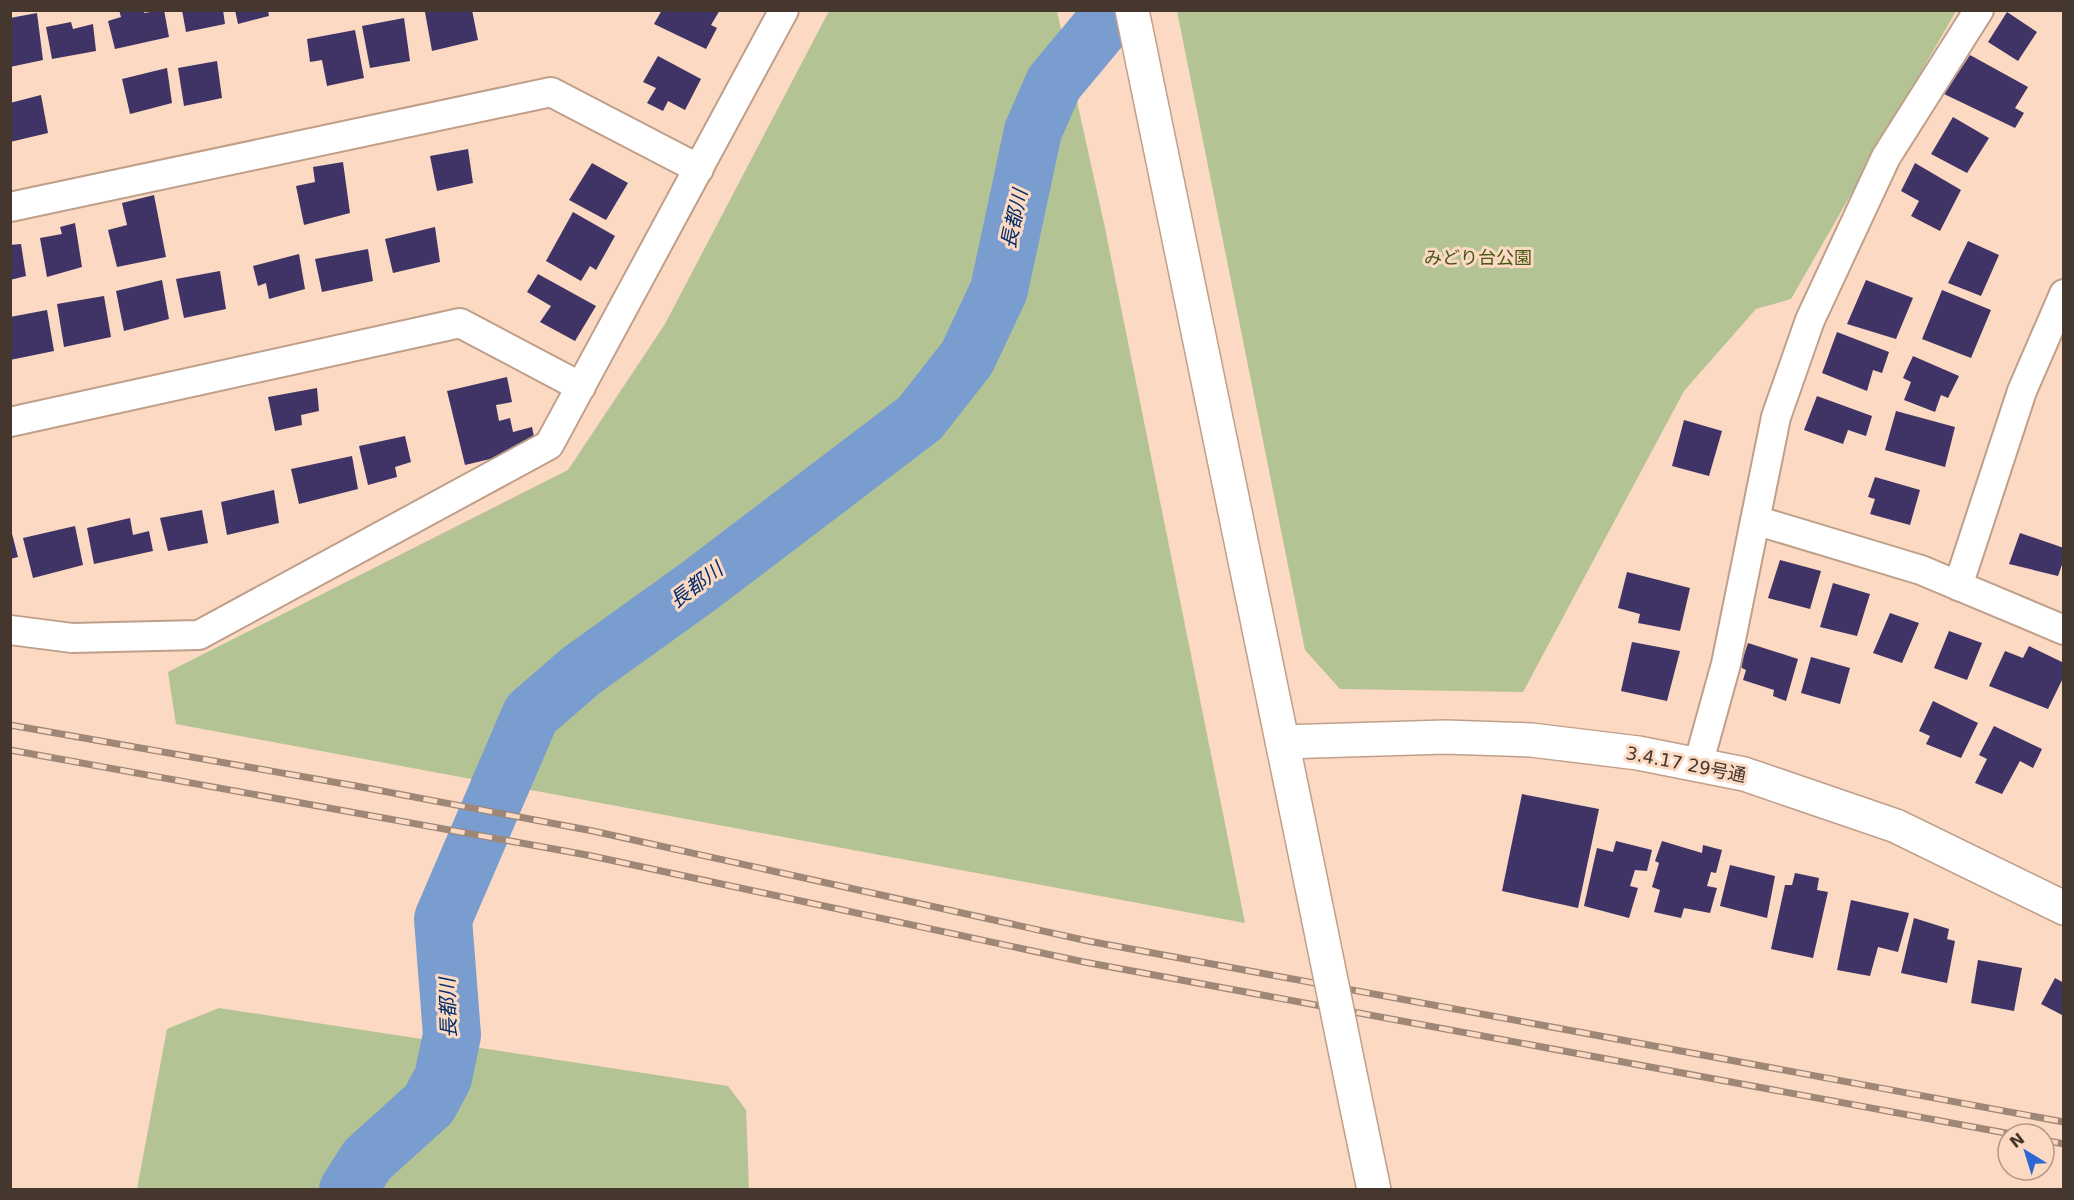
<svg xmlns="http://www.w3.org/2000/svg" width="2074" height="1200" viewBox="0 0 2074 1200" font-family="'DejaVu Sans','Noto Sans JP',sans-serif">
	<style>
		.green { fill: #b3c393 }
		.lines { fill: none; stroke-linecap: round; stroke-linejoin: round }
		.river { stroke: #7a9dd0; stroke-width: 58 }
		.building { fill: #403365 }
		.minor-casing { stroke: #c09f8a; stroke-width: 32 }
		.tertiary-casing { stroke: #c09f8a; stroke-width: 36 }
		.minor { stroke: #fff; stroke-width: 28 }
		.tertiary { stroke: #fff; stroke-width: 33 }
		.rail-casing { stroke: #9f8778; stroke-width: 7 }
		.rail { stroke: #fcd9c3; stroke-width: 4.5; stroke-dasharray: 14; stroke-linecap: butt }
		.tertiary-bridge-casing { stroke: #c09f8a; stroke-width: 36; stroke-linecap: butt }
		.tertiary-bridge { stroke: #fff; stroke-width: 33 }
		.labels { text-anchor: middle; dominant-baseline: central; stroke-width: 6; stroke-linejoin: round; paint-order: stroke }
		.park-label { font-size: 18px; fill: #465713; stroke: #fcd9c3 }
		.street-label { font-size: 18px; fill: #45372e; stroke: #fcd9c3 }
		.water-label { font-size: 20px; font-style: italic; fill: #002e6b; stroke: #fcd9c3 }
	</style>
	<rect width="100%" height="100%" fill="#fcd9c3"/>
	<path class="green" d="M 829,11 L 1057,11 L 1105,228 L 1245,923 L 176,724 L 168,672 L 568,470 L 665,324 Z
		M 1177,11 L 1956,11 L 1791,299 L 1756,309 L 1684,391 L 1523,692 L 1340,689 L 1305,650 Z
		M 219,1008 L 728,1086 L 746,1110 L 749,1189 L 137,1189 L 167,1029 Z"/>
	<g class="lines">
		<path class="river" d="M 348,1190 L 367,1160 L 429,1104 L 443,1078 L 452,1035 L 443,919 L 531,714 L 582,670 L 699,586 L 920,418 L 967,358 L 999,290 L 1033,131 L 1054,83 L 1115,10"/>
	</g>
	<path class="building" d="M 119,10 L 143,10 L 144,13 L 164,10 L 169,37 L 115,49 L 108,21 L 121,17 Z
		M 182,10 L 223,10 L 225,24 L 186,32 Z
		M 235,10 L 268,10 L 269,16 L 238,24 Z
		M 433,10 L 472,10 L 478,40 L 432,51 L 425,12 Z
		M 662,10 L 720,10 L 711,25 L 717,28 L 706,49 L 654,24 Z
		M 2007,12 L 2037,32 L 2018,61 L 1988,42 Z
		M 37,13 L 43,60 L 10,67 L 10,18 Z
		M 404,18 L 410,61 L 370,68 L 362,26 Z
		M 71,22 L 73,29 L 93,24 L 96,51 L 52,59 L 46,27 Z
		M 355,30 L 364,78 L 327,86 L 322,60 L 310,62 L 307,39 Z
		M 1970,55 L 2028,87 L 2015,108 L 2024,113 L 2015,128 L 1944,94 Z
		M 658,56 L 701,79 L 685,110 L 668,101 L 663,111 L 647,103 L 656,88 L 643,82 Z
		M 217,61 L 222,98 L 184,106 L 178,68 Z
		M 167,68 L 172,103 L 130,114 L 122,79 Z
		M 41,95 L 48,133 L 10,142 L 10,103 Z
		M 1953,117 L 1989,138 L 1967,173 L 1931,154 Z
		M 468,149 L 473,183 L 437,191 L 430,156 Z
		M 343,162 L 350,213 L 304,225 L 296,186 L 315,182 L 313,167 Z
		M 592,163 L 628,183 L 606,220 L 569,200 Z
		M 1915,163 L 1961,190 L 1940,231 L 1911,216 L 1919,201 L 1901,191 Z
		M 154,195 L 166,257 L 117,267 L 108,230 L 127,225 L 122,203 Z
		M 573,212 L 615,236 L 596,270 L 590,266 L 581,281 L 546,261 Z
		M 75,223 L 82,267 L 47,277 L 40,238 L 62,234 L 60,227 Z
		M 435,227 L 440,262 L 393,273 L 385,239 Z
		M 1968,241 L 1999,255 L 1981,296 L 1948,283 Z
		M 21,244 L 26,276 L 10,280 L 10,245 Z
		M 368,249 L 373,281 L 322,292 L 315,259 Z
		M 299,254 L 305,289 L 269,299 L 266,283 L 258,286 L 253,266 Z
		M 220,271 L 226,309 L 184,318 L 176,279 Z
		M 538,274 L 596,306 L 575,341 L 540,322 L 551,306 L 527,292 Z
		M 162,280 L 169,319 L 124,331 L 116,291 Z
		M 1866,280 L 1913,298 L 1896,339 L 1847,324 Z
		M 1942,290 L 1991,310 L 1971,358 L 1922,339 Z
		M 104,296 L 111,337 L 64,347 L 57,304 Z
		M 47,310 L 54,351 L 10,360 L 10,317 Z
		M 1837,332 L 1889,352 L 1882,373 L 1873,370 L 1867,391 L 1822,373 Z
		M 1913,356 L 1959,376 L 1948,398 L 1941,395 L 1935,412 L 1904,400 L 1911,382 L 1903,378 Z
		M 507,377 L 512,402 L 496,405 L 499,421 L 510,418 L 513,432 L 532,427 L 535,442 L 513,448 L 515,453 L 465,465 L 447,391 Z
		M 317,388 L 319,411 L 301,415 L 302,425 L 275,431 L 268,397 Z
		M 1817,396 L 1872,416 L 1866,436 L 1848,430 L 1843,444 L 1804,430 Z
		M 1896,411 L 1955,427 L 1945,467 L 1885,450 Z
		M 1684,420 L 1722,431 L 1709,476 L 1672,466 Z
		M 405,436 L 411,462 L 395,467 L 397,477 L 368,485 L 359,446 Z
		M 352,456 L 358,489 L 299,504 L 291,469 Z
		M 1875,477 L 1920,490 L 1910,525 L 1870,514 L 1875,499 L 1868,497 Z
		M 274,490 L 279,523 L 227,535 L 221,502 Z
		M 202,510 L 208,543 L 168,551 L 160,518 Z
		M 130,518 L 133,535 L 149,531 L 153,551 L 94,564 L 87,528 Z
		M 10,526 L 18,557 L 10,559 Z
		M 75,526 L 83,565 L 33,578 L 23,538 Z
		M 2020,533 L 2064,548 L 2064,559 L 2058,576 L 2009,564 Z
		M 1780,560 L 1821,571 L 1810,609 L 1768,598 Z
		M 1627,572 L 1690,588 L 1680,631 L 1638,623 L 1640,614 L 1618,608 Z
		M 1833,583 L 1870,594 L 1857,636 L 1820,627 Z
		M 1890,613 L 1919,623 L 1902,663 L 1873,653 Z
		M 1949,631 L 1982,643 L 1967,680 L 1934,668 Z
		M 1632,642 L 1680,651 L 1667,701 L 1621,691 Z
		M 1748,643 L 1798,659 L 1786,701 L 1773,696 L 1774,690 L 1743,680 L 1746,670 L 1740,667 Z
		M 2029,646 L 2064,663 L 2064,676 L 2048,709 L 1989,686 L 2005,651 L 2023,658 Z
		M 1811,657 L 1850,668 L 1840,704 L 1801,693 Z
		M 1933,701 L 1978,723 L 1961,758 L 1926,744 L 1930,736 L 1919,731 Z
		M 1994,726 L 2042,749 L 2033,768 L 2020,761 L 2002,794 L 1975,783 L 1987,759 L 1979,755 Z
		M 1522,794 L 1599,809 L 1578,908 L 1502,891 Z
		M 1616,841 L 1652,850 L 1647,871 L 1635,870 L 1630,886 L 1638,888 L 1629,918 L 1584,906 L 1597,848 L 1613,852 Z
		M 1662,841 L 1702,853 L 1703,845 L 1722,850 L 1716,873 L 1711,872 L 1707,886 L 1717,888 L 1710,913 L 1684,908 L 1681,918 L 1654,912 L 1660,890 L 1652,887 L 1659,863 L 1655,861 Z
		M 1730,865 L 1775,876 L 1767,918 L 1720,906 Z
		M 1795,873 L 1819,878 L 1817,890 L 1828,892 L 1813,958 L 1771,949 L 1785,885 L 1792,885 Z
		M 1851,900 L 1909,913 L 1898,952 L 1878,947 L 1870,976 L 1837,970 Z
		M 1914,918 L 1949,929 L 1947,939 L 1955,941 L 1947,983 L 1901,973 Z
		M 1978,960 L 2022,968 L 2014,1011 L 1971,1003 Z
		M 2055,978 L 2064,983 L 2064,1016 L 2041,1004 Z"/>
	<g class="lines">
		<g class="minor-casing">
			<path id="minor" d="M 10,207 L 551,92 L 699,169
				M 10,422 L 460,323 L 581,387
				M 1755,520 L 1921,570 L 2064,630
				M 1958,586 L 2022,391 L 2064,294
				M 10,630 L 72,638 L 199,635 L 549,445 L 784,10
				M 1698,765 L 1726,664 L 1776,417 L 1810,320 L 1886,157 L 1979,10"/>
		</g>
		<g class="tertiary-casing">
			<path id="tertiary" d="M 1132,10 L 1311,882
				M 1282,742 L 1445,737 L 1531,740 L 1638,753 L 1744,774 L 1896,826 L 2064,908
				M 1358,1113 L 1374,1190"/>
		</g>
		<use href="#minor" class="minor"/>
		<use href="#tertiary" class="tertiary"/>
		<g class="rail-casing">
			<path id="rail" d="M 10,725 L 356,786 L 593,831 L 1088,941 L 2064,1122
				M 10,750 L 587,855 L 1084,962 L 2011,1134
				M 2044,1140 L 2064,1144"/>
		</g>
		<use href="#rail" class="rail"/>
		<g class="tertiary-bridge-casing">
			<path id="tertiary-bridge" d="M 1311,882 L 1358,1113"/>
		</g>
		<use href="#tertiary-bridge" class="tertiary-bridge"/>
	</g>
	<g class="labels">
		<g class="park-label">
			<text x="1478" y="257">みどり台公園</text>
		</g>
		<g class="street-label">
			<text transform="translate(1686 764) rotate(11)">3.4.17 29号通</text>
		</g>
		<g class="water-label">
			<text transform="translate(1014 219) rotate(-78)">長都川</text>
			<text transform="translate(696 585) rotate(-37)">長都川</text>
			<text transform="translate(448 1008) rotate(-92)">長都川</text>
		</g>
	</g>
	<rect width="2074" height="1200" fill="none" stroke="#45372e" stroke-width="24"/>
	<g transform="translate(2026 1152) rotate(322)"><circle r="28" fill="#fcd9c3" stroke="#b39887" stroke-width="1.5"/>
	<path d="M0-4.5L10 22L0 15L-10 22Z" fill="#2a67d4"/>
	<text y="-9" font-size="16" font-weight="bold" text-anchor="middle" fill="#45372e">N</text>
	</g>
</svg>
